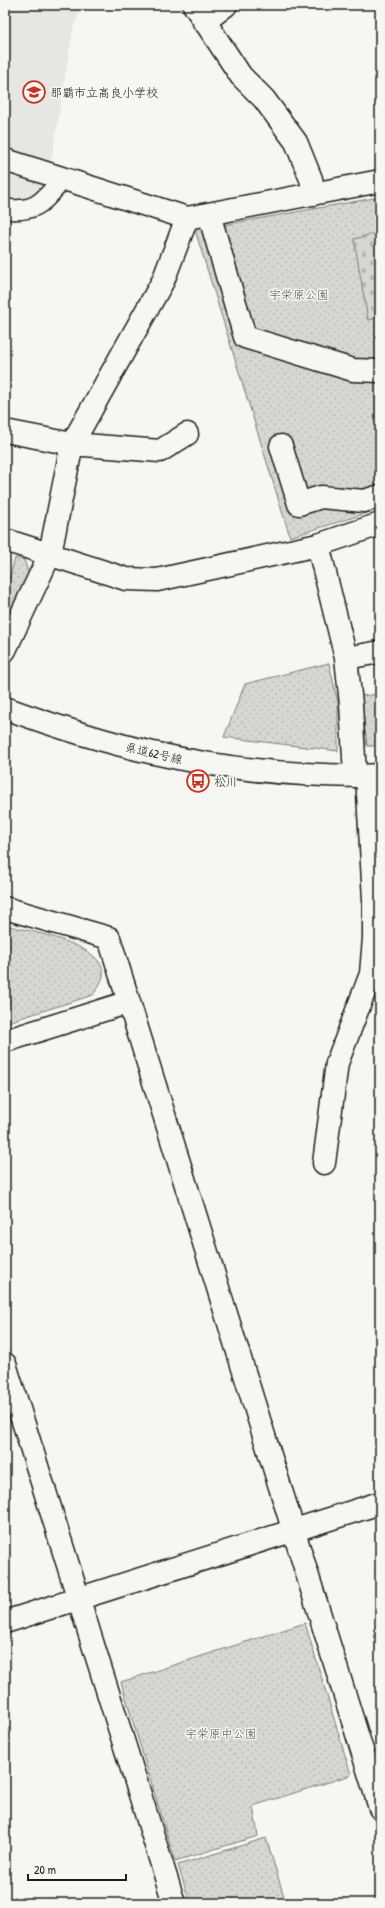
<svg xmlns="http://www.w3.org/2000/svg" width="385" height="1908" viewBox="0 0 385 1908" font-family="'Patrick Hand','Klee One',sans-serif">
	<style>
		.built { fill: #e6e6e2 }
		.green { fill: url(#green-dots); stroke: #797977 }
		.cemetery { fill: url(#cemetery-stones); stroke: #797977 }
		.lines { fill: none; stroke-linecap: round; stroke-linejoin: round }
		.lane-casing { stroke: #1c1c1c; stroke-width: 22 }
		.street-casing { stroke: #1c1c1c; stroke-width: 25 }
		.secondary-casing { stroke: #1c1c1c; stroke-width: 25 }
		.lane { stroke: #f6f6f2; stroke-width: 19 }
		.street { stroke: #f6f6f2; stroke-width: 22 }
		.secondary { stroke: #f6f6f2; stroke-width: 22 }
		.labels { text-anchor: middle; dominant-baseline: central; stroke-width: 3; stroke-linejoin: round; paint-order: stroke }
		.poi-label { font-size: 12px; fill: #1c1c1c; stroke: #f6f6f2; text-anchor: start }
		.park-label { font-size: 12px; fill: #545453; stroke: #f6f6f2 }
		.street-label { font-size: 12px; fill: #1c1c1c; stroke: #f6f6f2 }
	</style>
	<defs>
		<pattern id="green-dots" width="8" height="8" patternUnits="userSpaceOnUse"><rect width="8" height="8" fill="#d6d6d2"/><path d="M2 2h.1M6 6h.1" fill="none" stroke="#b7b7b4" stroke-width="1.8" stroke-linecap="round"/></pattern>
		<pattern id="cemetery-stones" width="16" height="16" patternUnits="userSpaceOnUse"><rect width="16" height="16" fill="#d6d6d2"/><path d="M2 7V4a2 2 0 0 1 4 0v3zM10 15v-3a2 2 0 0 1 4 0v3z" fill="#b7b7b4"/></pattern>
	</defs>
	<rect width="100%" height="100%" fill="#f6f6f2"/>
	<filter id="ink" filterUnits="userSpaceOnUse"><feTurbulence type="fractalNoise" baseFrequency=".025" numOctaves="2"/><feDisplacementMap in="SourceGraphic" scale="8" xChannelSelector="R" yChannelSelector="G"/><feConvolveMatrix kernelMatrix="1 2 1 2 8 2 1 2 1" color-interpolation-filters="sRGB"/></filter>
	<g filter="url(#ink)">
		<path class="built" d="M 5,5 L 83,5 L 73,28 L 52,156 L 37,200 L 5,200 Z"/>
		<path class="green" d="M 380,197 L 380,509 L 290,537 L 195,230 Z
			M 15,558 L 24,560 L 29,574 L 5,619 L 5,595 Z
			M 329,663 L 338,703 L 338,751 L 224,737 L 245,684 Z
			M 380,694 L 380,746 L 367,746 L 361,696 Z
			M 5,925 C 28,931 107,944 103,976 C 102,982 96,990 93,995 L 5,1023 Z
			M 305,1623 L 351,1775 L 253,1806 L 258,1836 L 175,1861 L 121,1682 Z
			M 266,1838 L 286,1903 L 190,1903 L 178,1865 Z"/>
		<path class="cemetery" d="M 380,232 L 380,317 L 368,320 L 354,239 Z"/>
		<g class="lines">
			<g class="lane-casing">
				<path id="lane" d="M 5,209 C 39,213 43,200 64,178"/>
			</g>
			<g class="street-casing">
				<path id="street" d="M 194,5 L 241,76 L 264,99 L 296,142 L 311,179 L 314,194
					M 204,22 L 226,5
					M 5,160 L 187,218 L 380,181
					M 209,214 L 245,337 L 353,370 L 380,371
					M 5,431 L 72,444 L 160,451 L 187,434
					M 281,446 L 299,504 L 321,497 L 364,501 L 380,496
					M 5,540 L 126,579 L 157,580 L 318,545
					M 5,650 L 50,554 L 72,444 L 163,281 L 187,218
					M 346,658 L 380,652
					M 355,776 L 351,704 L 346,658 L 318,545 L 380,524
					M 5,908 L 109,938 L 380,1808
					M 5,1041 L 129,1002
					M 324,1163 L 337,1063 L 371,974 L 374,938 L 374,900 L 367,776
					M 5,1364 L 174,1903
					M 5,1622 L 380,1503"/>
			</g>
			<g class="secondary-casing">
				<path id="secondary" d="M 5,708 C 106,745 196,768 304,774 C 329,775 355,777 380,775"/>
			</g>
			<use href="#lane" class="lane"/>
			<use href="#street" class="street"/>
			<use href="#secondary" class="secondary"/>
		</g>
	</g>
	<defs>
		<g id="school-ring" transform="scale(1.15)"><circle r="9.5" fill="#f6f6f2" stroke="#c8321e" stroke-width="1.5"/><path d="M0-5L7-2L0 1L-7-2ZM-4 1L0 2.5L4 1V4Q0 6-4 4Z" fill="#c8321e"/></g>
		<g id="bus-ring" transform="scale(1.15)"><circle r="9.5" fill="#f6f6f2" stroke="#c8321e" stroke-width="1.5"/><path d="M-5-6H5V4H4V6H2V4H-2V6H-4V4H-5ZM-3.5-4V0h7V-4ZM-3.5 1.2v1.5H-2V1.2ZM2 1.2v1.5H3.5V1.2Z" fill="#c8321e"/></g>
	</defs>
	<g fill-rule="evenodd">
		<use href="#school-ring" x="34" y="92"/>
		<use href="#bus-ring" x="198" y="781"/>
	</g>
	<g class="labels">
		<g class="poi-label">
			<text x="50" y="92">那覇市立高良小学校</text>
			<text x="214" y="781">松川</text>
		</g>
		<g class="park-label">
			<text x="299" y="294">宇栄原公園</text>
			<text x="221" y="1733">宇栄原中公園</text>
		</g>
		<g class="street-label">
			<text transform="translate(154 753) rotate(13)">県道62号線</text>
		</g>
	</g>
	<rect width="385" height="1908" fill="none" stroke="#f6f6f2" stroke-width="20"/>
	<rect x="10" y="10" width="365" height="1888" fill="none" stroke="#1c1c1c" stroke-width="1.5" filter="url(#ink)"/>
	<path d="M28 1874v6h98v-6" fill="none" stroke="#1c1c1c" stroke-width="2"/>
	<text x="34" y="1874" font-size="12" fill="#1c1c1c" stroke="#f6f6f2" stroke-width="3" paint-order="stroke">20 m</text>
</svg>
